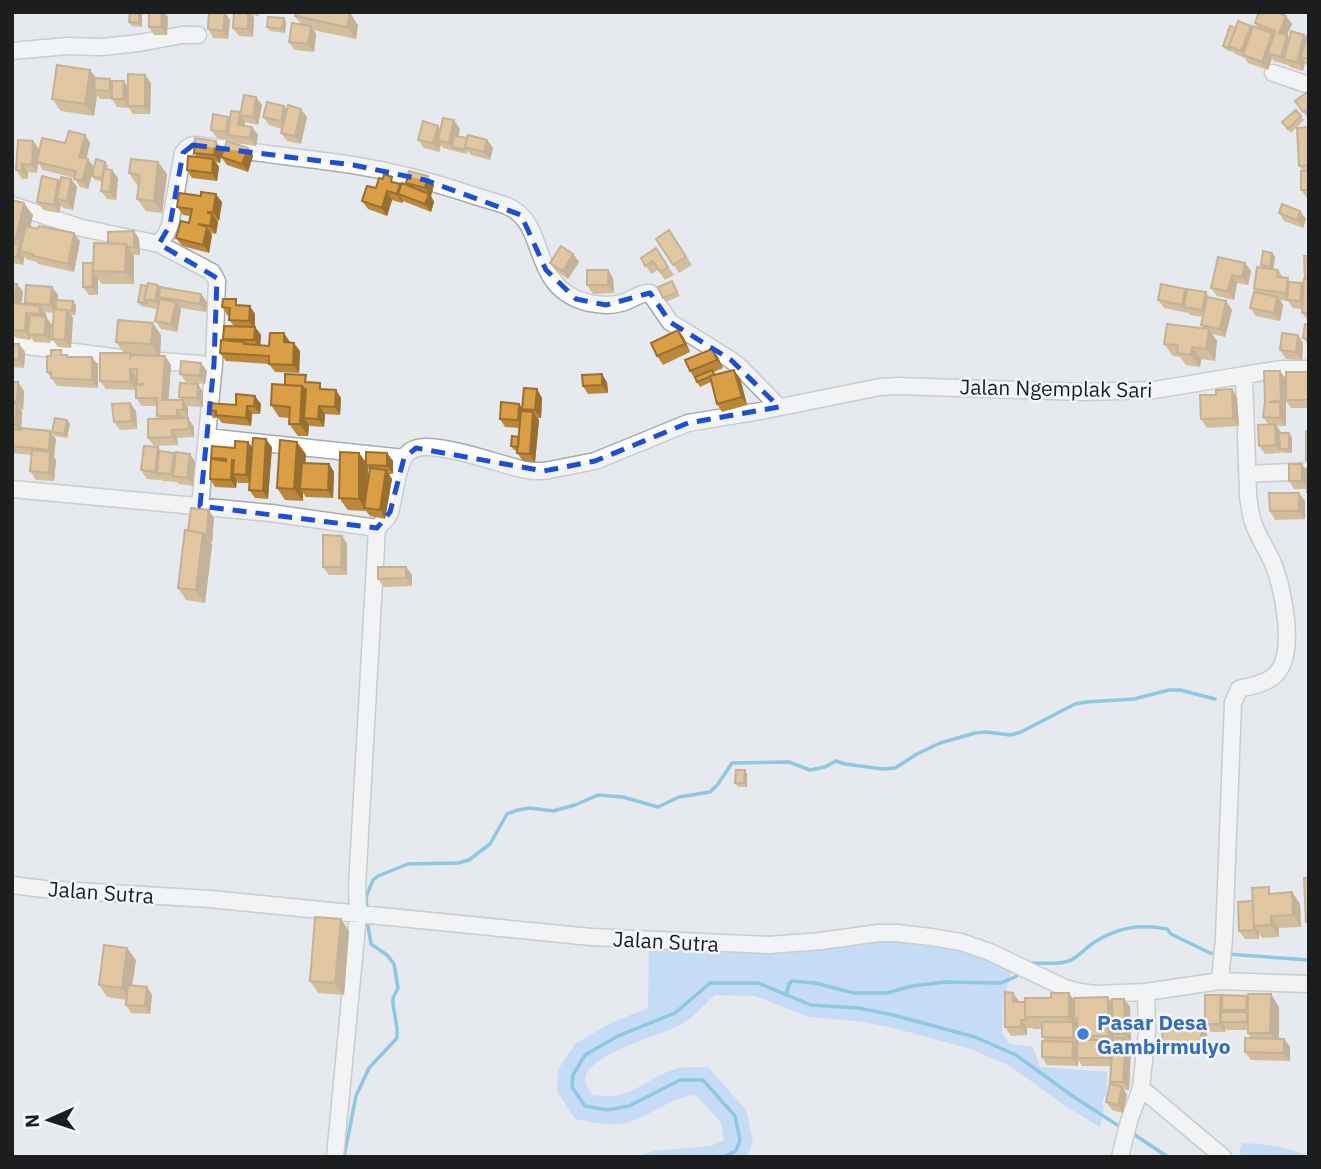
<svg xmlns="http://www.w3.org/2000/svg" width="1321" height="1169" viewBox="0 0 1321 1169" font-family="'IBM Plex Sans',sans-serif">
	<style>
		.green { fill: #a0c9fe }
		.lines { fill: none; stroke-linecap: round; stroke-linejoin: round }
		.stream { stroke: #239ed1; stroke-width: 3.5 }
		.minor-casing { stroke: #a7aaad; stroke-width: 19 }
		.minor { stroke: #fff; stroke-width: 16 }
		.wall { fill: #bb883b; fill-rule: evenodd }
		.shaded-wall { fill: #996f30 }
		.building { fill: #da9e45; stroke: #996f30; stroke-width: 2 }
		.marked { fill: none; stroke: #1d4ed8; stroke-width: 5; stroke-dasharray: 14 9; stroke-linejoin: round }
		.shop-dot { fill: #3f7fe0; stroke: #f3f6fa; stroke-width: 2.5 }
		.labels { text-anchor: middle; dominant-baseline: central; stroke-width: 5; stroke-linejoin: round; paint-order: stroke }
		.street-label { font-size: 21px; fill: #1c1d1f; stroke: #f3f6fa }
		.shop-label { font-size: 21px; font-weight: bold; fill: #366cbe; stroke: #f3f6fa; text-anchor: start }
	</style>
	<rect width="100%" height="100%" fill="#e6e9ed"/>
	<path class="green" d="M 878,939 L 960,948 L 1012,969 L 1004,997 L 1002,1033 L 1010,1044 L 1033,1047 L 1040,1067 L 1107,1072 L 1107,1094 L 1102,1101 L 1104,1109 L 1100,1127 L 1064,1105 L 1010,1066 L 971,1049 L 890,1027 L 856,1021 L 809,1017 L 755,996 L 715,995 C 704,1004 694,1017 682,1024 C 661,1036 587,1053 585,1080 C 585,1085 590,1091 592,1095 C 630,1102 643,1080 675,1069 C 685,1066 698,1068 708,1067 L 746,1110 L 753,1141 L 747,1157 L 637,1157 L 654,1151 L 711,1146 L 724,1140 L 721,1123 L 696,1095 C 674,1096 656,1112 635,1120 C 615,1128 596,1123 575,1119 L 557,1091 L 558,1070 L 575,1044 L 611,1023 L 648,1008 L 649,946 Z
		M 1243,1143 C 1265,1144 1290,1147 1309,1157 L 1243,1157 L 1239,1151 Z"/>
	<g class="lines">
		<path class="stream" d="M 367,909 L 366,897 L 373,880 L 378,876 L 408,864 L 458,863 L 469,860 L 490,844 L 507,814 L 518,810 L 530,808 L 553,811 L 575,805 L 598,795 L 623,797 L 658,807 L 679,797 L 710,792 L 718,784 L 732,763 L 789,762 L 810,770 L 825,767 L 836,761 L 845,764 L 883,769 L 895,768 L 917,754 L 940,743 L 975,733 L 987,732 L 1010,735 L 1021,732 L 1075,704 L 1086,702 L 1134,699 L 1169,690 L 1180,690 L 1215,699
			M 1227,954 L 1309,960
			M 1031,964 L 1032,963 C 1044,963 1061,965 1071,960 C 1079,956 1086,948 1093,943 C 1118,927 1139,924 1167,929 L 1171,934 L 1210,953 L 1219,954
			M 786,995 L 789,984 L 792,981 L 815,983 L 854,993 L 887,993 L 912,986 L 945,982 L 1001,983 L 1015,977 L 1022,972
			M 1132,1133 L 1168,1157
			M 344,1157 L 356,1096 L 369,1068 L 397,1038 L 397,1028 L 393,1004 L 393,998 L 398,988 L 394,964 L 387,955 L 371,944 L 367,920
			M 723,1157 L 736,1151 L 740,1140 L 735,1116 L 703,1080 L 680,1080 L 629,1106 L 607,1110 L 585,1106 L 572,1087 L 573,1075 L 585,1055 L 618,1036 L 675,1013 L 710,983 L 758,983 L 811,1005 L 858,1008 L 893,1015 L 975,1037 L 1016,1055 L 1071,1095 L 1122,1128"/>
		<g class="minor-casing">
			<path id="minor" d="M 12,51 L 67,46 L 102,47 L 139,43 L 182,35 L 198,35
				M 1273,73 L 1309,85
				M 12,205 L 82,228 L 159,244 L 212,272 L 217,281 L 214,364 L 200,506
				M 159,244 L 166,234 L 170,225 L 183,153 L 187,148 L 193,145 C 224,148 253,152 284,156 C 306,159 330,161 352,165 C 391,171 429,181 466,193 C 480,198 494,201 507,206 C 550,224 527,288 589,303 C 599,305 611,306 621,303 C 631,301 640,292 650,293 L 670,322 L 731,360 L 741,368 L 779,407
				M 12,344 L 121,358
				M 147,360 L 201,364
				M 1244,375 L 1282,369 L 1309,369
				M 207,437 L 404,458
				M 1248,474 L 1309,471
				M 12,489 L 271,513 L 377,528 L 357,887 L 358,915 L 335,1157
				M 377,528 L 387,518 L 390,512 C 395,496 396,468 406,455 C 411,449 418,447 425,447 C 452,447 494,462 521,469 L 532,471 L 544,471 L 595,461 L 688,423 L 766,410 L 880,387 L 898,386 L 1083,392 L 1155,390 L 1244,375 L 1248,495 C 1249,504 1250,513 1253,522 C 1257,535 1266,548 1272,561 C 1283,586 1298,656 1274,676 C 1265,684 1251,686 1239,689 L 1233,703 L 1224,938 L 1220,981
				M 12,885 L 44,889 L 210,899 L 591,937 L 769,945 L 821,941 L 878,933 L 897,933 L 931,937 L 961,942 L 990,952 L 1065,988 L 1080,992 L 1096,994 L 1146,992 L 1220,981 L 1309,984
				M 1141,1088 L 1223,1157
				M 1120,1157 L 1129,1121 L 1141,1088 L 1147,1032 L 1146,992"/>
		</g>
		<use href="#minor" class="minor"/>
	</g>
	<path class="wall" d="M 130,12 L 142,12 L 142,27 L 132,26 L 129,22 Z
		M 234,12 L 259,12 L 259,16 L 252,15 L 254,18 L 253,37 L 239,36 L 233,28 Z
		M 295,16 L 358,25 L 356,39 L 313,30 L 316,34 L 314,52 L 295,50 L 289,42 L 301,25 Z
		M 1286,16 L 1292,24 L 1287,35 L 1289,38 L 1309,37 L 1309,66 L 1307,65 L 1305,63 L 1303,71 L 1290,67 L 1287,64 L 1287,65 L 1274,61 L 1272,58 L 1268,70 L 1248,63 L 1245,58 L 1235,54 L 1233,52 L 1226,50 L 1223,46 L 1236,28 L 1258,28 L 1255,23 Z
		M 168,17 L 167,35 L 154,35 L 149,27 Z
		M 230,20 L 228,39 L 213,38 L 208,29 Z
		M 286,22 L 285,33 L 270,31 L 267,27 Z
		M 90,70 L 96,78 L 110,79 L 112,82 L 124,81 L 128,87 L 145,75 L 151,83 L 150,114 L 133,114 L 129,108 L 117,107 L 112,99 L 100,99 L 97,95 L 94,116 L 61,111 L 52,99 Z
		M 1309,91 L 1309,120 L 1295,101 Z
		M 256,97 L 262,105 L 258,125 L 245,122 L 245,126 L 252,127 L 258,135 L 256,146 L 234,143 L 231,140 L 217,138 L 211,130 L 241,113 Z
		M 287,110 L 307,117 L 301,144 L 287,141 L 281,133 L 282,129 L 269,125 L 263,117 Z
		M 1301,116 L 1304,120 L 1291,133 L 1282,122 Z
		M 438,126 L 440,129 L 460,129 L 458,136 L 487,140 L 493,148 L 490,160 L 471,155 L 468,151 L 467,154 L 443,148 L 441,144 L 439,152 L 424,148 L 418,140 Z
		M 1309,127 L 1309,198 L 1307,198 L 1301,190 L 1303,171 L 1299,166 Z
		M 85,135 L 90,143 L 86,159 L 94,167 L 88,189 L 80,187 L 74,178 L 43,170 L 38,163 L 37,173 L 28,172 L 28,179 L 22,179 L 16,170 L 33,141 L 39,149 L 38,156 Z
		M 248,148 L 253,156 L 248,172 L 227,165 L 221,157 Z
		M 222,149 L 220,163 L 216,162 L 219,167 L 217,181 L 192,178 L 187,170 L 197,157 L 194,153 Z
		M 105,162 L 108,166 L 107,169 L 118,178 L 116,200 L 107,199 L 101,191 L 102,182 L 95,180 L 92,176 Z
		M 158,162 L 167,174 L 162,213 L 146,211 L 137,199 L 139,186 L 137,185 L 129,173 Z
		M 428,176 L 434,185 L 431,196 L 434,202 L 431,212 L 403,201 L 402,203 L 392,200 L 387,216 L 368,209 L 362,201 L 376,188 L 383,179 L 397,184 L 401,186 L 408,186 L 406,183 Z
		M 71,179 L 77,187 L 73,210 L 63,208 L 61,205 L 59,213 L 43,210 L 37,202 L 58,180 L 60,182 Z
		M 12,200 L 33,215 L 30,227 L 80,241 L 74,272 L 38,264 L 37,262 L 26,259 L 24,257 L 23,265 L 12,263 Z
		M 222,202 L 219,221 L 217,220 L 218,222 L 216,234 L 211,233 L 212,235 L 209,253 L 182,246 L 176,238 L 189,223 L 190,216 L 183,215 L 177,207 Z
		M 1300,211 L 1306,219 L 1303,228 L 1284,221 L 1279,213 Z
		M 134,231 L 139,239 L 140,255 L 134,255 L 134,284 L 102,284 L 98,279 L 98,295 L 89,295 L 83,287 L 93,263 L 108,243 Z
		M 675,238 L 692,265 L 679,273 L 656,239 Z
		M 656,248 L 674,275 L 665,280 L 658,270 L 651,274 L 641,258 Z
		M 1272,253 L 1275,257 L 1273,270 L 1278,270 L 1283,277 L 1291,282 L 1304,286 L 1309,256 L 1309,322 L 1302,313 L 1302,309 L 1293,308 L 1288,301 L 1280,300 L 1283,305 L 1280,321 L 1256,316 L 1250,308 L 1256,292 L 1254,289 L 1263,268 L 1261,265 Z
		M 573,254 L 579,262 L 568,279 L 556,271 L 550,263 Z
		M 1245,263 L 1251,271 L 1248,285 L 1237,283 L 1234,300 L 1217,296 L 1211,288 Z
		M 613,278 L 614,293 L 593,294 L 587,285 Z
		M 672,281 L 680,296 L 666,302 L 663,298 Z
		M 12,283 L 17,284 L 23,292 L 21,304 L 26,304 L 25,303 L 52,287 L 58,295 L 57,300 L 76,305 L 75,315 L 71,315 L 73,318 L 71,348 L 58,347 L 52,339 L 54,313 L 45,312 L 46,314 L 46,317 L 52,325 L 50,343 L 34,342 L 31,337 L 30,340 L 16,338 L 12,333 Z
		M 158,285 L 160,287 L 207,302 L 206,312 L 180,308 L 181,310 L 177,332 L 161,329 L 155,321 L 157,309 L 141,306 L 138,302 L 147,286 Z
		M 1185,289 L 1187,292 L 1226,301 L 1232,310 L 1225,337 L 1212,334 L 1217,341 L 1215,361 L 1201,359 L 1200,367 L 1186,365 L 1180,357 L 1173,356 L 1164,344 L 1203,328 L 1201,325 L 1203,317 L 1190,315 L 1188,312 L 1188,313 L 1164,308 L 1158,300 Z
		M 241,305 L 255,314 L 255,327 L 261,335 L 260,346 L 269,346 L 290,342 L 300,351 L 299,373 L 275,372 L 269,364 L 226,361 L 220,353 L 225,341 L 223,339 L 234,326 L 229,320 L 230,316 L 228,316 L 222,307 Z
		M 1309,324 L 1309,346 L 1303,338 Z
		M 678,330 L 684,338 L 690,352 L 663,365 L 657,356 Z
		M 161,335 L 160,356 L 165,356 L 171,365 L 168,400 L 181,400 L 179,397 L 198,384 L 203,392 L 203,407 L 187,406 L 188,408 L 188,418 L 183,418 L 188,418 L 194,427 L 194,437 L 177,438 L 178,445 L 154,446 L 148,438 L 159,419 L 157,416 L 157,406 L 142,406 L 136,398 L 138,385 L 137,384 L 137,377 L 136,377 L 136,390 L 106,389 L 100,381 L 124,353 L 116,342 Z
		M 1303,343 L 1302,360 L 1286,359 L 1280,350 Z
		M 12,344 L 19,344 L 25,352 L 24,368 L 12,367 Z
		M 712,349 L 718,357 L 723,368 L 714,372 L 716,375 L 740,378 L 747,405 L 722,412 L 717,404 L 711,382 L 700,387 L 697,382 L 690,371 Z
		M 64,355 L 68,357 L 92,357 L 98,365 L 98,388 L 57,386 L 47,372 Z
		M 201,363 L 207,371 L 205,384 L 186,382 L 180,374 Z
		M 1280,371 L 1286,379 L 1309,372 L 1309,408 L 1291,408 L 1286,401 L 1286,409 L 1285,409 L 1286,410 L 1286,426 L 1276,426 L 1281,433 L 1292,437 L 1292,453 L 1283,453 L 1281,451 L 1281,453 L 1265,454 L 1259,446 L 1268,424 L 1263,417 Z
		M 12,382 L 18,382 L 24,391 L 23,410 L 21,409 L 22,412 L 21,430 L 50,431 L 56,439 L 54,457 L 56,460 L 54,481 L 36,480 L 30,471 L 31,455 L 12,453 Z
		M 607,382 L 608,393 L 588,394 L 583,386 Z
		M 311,383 L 341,398 L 340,415 L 325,414 L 324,427 L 310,426 L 309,425 L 308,436 L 298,436 L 289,424 L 290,418 L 279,417 L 271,405 L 285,385 Z
		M 537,389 L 542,398 L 541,418 L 537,418 L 539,420 L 535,462 L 523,461 L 517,453 L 517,451 L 514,450 L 511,446 L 519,437 L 519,428 L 505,427 L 500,419 L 519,404 L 522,407 Z
		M 1232,389 L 1237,397 L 1239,426 L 1207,428 L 1201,419 L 1216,395 Z
		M 130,403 L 136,411 L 137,429 L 120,430 L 114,422 Z
		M 261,404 L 260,414 L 252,414 L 251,426 L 222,423 L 218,418 L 213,418 L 208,410 L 236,405 Z
		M 67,420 L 70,424 L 67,438 L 55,436 L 52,432 Z
		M 248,442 L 252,447 L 272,447 L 268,499 L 255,498 L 249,490 L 249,483 L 238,483 L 237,480 L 236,488 L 215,487 L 210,479 L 212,459 L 211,458 Z
		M 161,452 L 175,455 L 190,454 L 195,462 L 193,486 L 179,484 L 177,482 L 163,481 L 161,479 L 161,480 L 147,479 L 141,470 Z
		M 359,453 L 366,462 L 387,453 L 393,461 L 393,474 L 389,474 L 392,479 L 385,519 L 370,516 L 366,511 L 348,510 L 339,498 ZM 368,468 L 370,471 L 367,487 Z
		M 306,454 L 305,463 L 329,464 L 334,472 L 333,498 L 306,497 L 303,493 L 303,501 L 285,500 L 277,488 Z
		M 1309,468 L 1309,494 L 1307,489 L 1294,489 L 1289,481 L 1307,471 Z
		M 1305,501 L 1305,519 L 1275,520 L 1270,511 Z
		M 214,518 L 212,543 L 211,543 L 212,545 L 205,603 L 186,600 L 178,588 L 188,531 Z
		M 342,536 L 347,544 L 347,575 L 329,575 L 323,567 Z
		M 406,567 L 412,575 L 412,586 L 384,587 L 378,579 Z
		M 745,770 L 747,775 L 747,787 L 738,787 L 735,783 Z
		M 1292,892 L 1300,904 L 1301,927 L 1279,928 L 1279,937 L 1262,938 L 1259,933 L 1259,939 L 1245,939 L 1239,931 L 1253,902 L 1273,893 Z
		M 349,931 L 344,995 L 318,993 L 310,981 Z
		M 136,960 L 132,985 L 147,987 L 152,995 L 150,1014 L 131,1013 L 126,1005 L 126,1000 L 107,997 L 99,985 Z
		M 1069,993 L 1074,1001 L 1108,997 L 1112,1003 L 1124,999 L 1130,1007 L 1131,1042 L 1128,1042 L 1131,1047 L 1129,1090 L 1124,1090 L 1127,1095 L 1123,1113 L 1112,1110 L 1106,1102 L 1113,1085 L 1110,1082 L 1111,1066 L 1082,1066 L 1078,1060 L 1078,1066 L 1047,1065 L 1042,1057 L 1045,1041 L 1042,1037 L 1042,1029 L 1033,1029 L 1032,1027 L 1032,1028 L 1027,1028 L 1027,1035 L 1011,1036 L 1005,1027 L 1019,1001 L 1019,1002 L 1025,1002 L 1051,998 Z
		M 1222,997 L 1248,998 L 1279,1007 L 1279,1039 L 1284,1039 L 1290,1047 L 1290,1061 L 1251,1060 L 1245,1052 L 1251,1038 L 1248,1033 L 1248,1030 L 1227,1030 L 1226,1028 L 1225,1032 L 1211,1032 L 1205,1024 Z
		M 1201,1024 L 1207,1032 L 1206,1050 L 1168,1050 L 1162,1042 Z"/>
	<path class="shaded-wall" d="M 139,12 L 142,12 L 142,27 L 139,23 Z
		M 162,12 L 164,12 L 168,17 L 167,35 L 161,27 Z
		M 225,12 L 230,20 L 228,39 L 223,31 Z
		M 248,12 L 250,12 L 254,18 L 253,37 L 248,29 Z
		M 350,13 L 358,25 L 356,39 L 347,27 Z
		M 1286,16 L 1292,24 L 1287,35 L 1293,43 L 1284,59 L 1287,65 L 1281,57 L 1279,33 Z
		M 284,18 L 286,22 L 285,33 L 282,29 Z
		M 311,26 L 316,34 L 314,52 L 308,44 Z
		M 1251,26 L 1257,34 L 1245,56 L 1241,51 Z
		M 1272,33 L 1278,41 L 1268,53 L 1272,58 L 1268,70 L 1262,62 Z
		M 1304,35 L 1309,41 L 1301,57 L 1305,63 L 1303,71 L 1297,62 Z
		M 90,70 L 99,82 L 94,90 L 97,95 L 94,116 L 85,104 Z
		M 145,75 L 151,83 L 150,114 L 145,106 Z
		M 124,81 L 129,89 L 129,108 L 123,99 Z
		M 256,97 L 262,105 L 258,125 L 253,117 Z
		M 284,106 L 290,114 L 286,129 L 281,121 Z
		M 301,109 L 307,117 L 301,144 L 295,136 Z
		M 240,112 L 240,115 L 245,122 L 244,133 L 238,125 Z
		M 454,120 L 460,129 L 456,148 L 452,147 L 449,143 Z
		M 438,126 L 444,134 L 438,140 L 441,144 L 439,152 L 433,143 Z
		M 252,127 L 258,135 L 256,146 L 250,138 Z
		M 85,135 L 90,143 L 85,165 L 79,157 Z
		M 487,140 L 493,148 L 490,160 L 484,152 Z
		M 33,141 L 39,149 L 37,173 L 32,165 Z
		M 216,141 L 222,149 L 220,163 L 214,155 Z
		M 248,148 L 253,156 L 248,172 L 242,164 Z
		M 88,159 L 94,167 L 88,189 L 82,181 Z
		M 213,159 L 219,167 L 217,181 L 212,173 Z
		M 158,162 L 167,174 L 162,213 L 154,201 Z
		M 22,164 L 28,172 L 28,179 L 22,171 Z
		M 112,170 L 118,178 L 116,200 L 110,192 Z
		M 428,176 L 434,185 L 431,196 L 434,202 L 431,212 L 425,204 L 429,194 L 425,188 Z
		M 71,179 L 77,187 L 73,210 L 67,201 Z
		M 58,180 L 64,188 L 57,199 L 61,205 L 59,213 L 54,205 Z
		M 400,184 L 405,193 L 398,194 L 403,201 L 402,203 L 397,194 Z
		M 387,191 L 392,200 L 387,216 L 382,208 Z
		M 216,194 L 222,202 L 219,221 L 213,212 Z
		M 24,203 L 33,215 L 25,250 L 16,238 Z
		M 1300,211 L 1306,219 L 1303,228 L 1297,220 Z
		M 208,212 L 212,217 L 212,214 L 218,222 L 216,234 L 210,226 Z
		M 207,227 L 212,235 L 209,253 L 203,245 Z
		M 134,231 L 139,239 L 140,255 L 134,247 Z
		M 74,233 L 80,241 L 74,272 L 68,264 Z
		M 19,244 L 24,252 L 20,251 L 24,257 L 23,265 L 17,257 Z
		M 126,244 L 134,256 L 134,284 L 125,272 Z
		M 1272,253 L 1275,257 L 1273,271 L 1270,267 Z
		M 573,254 L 579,262 L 568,279 L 563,271 Z
		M 1245,263 L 1251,271 L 1248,285 L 1242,277 Z
		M 608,270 L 613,278 L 614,293 L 608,285 Z
		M 93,271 L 98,279 L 98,295 L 92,287 Z
		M 1232,275 L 1237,283 L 1234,300 L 1228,291 Z
		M 1302,283 L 1307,291 L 1306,309 L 1300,301 Z
		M 17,284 L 23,292 L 21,307 L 15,299 Z
		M 158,285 L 164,293 L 159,297 L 162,302 L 161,309 L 155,301 Z
		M 52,287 L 58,295 L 56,313 L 50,305 Z
		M 1185,289 L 1191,297 L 1184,307 L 1188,313 L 1182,305 Z
		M 1206,292 L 1211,301 L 1208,318 L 1202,310 Z
		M 201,294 L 207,302 L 206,312 L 200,304 Z
		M 1277,297 L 1283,305 L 1280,321 L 1274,313 Z
		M 73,301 L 76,305 L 75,315 L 72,311 Z
		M 1226,301 L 1232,310 L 1225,337 L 1220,329 Z
		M 176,302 L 181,310 L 177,332 L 171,324 Z
		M 40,306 L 46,314 L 45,322 L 40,314 Z
		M 250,306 L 255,314 L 255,329 L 249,321 Z
		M 67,310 L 73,318 L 71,348 L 65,340 Z
		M 26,313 L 32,321 L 28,334 L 31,337 L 30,340 L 25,331 Z
		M 46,317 L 52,325 L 50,343 L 44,335 Z
		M 153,323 L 161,335 L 160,357 L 151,344 Z
		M 255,327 L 261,335 L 260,348 L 254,340 Z
		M 1209,329 L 1217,341 L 1215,361 L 1206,349 Z
		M 678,330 L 684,338 L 690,352 L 685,344 Z
		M 284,333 L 290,342 L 290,351 L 284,342 Z
		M 1298,335 L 1303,343 L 1302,360 L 1296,352 Z
		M 294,343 L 300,351 L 299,373 L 293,365 Z
		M 19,344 L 25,352 L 24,368 L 19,360 Z
		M 1192,347 L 1201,359 L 1200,367 L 1191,355 Z
		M 712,349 L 718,357 L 723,368 L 717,360 Z
		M 165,356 L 171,365 L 168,408 L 162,400 Z
		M 92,357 L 98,365 L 98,388 L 92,380 Z
		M 201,363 L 207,371 L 205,384 L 200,376 Z
		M 130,369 L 136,377 L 136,390 L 130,382 Z
		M 734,370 L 740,378 L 747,405 L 742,397 Z
		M 1280,371 L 1286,379 L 1286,409 L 1281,400 Z
		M 602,374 L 607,382 L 608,393 L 602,385 Z
		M 18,382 L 24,391 L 23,410 L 17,402 Z
		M 198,384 L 203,392 L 203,407 L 197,398 Z
		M 302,386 L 311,398 L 304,418 L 309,425 L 308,436 L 300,424 Z
		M 537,389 L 542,398 L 541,418 L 535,410 Z
		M 1232,389 L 1237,397 L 1239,426 L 1233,418 Z
		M 336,390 L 341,398 L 340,415 L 335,407 Z
		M 255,396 L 261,404 L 260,414 L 254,406 Z
		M 183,400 L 188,408 L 188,418 L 183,410 Z
		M 1280,402 L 1286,410 L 1286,426 L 1280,418 Z
		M 130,403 L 136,411 L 137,429 L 132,421 Z
		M 17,404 L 22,412 L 21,433 L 15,425 Z
		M 519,404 L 525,413 L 524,429 L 518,420 Z
		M 247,406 L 252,414 L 251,426 L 246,418 Z
		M 319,406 L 325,414 L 324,427 L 318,419 Z
		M 177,410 L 183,418 L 183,425 L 177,416 Z
		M 533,412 L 539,420 L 535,462 L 530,454 Z
		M 188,418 L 194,427 L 194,437 L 189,429 Z
		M 67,420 L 70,424 L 67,438 L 64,434 Z
		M 1275,424 L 1281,432 L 1281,449 L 1280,449 L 1281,453 L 1276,445 Z
		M 172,430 L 177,438 L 178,445 L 172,437 Z
		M 50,431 L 56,439 L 54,457 L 56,460 L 54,481 L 49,473 L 50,452 L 49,450 Z
		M 1289,433 L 1292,437 L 1292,453 L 1289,449 Z
		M 266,439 L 272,447 L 268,499 L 263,491 Z
		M 248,442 L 254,450 L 251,484 L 246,475 Z
		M 297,442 L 306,454 L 304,489 L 300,489 L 303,493 L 303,501 L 294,489 Z
		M 158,447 L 164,455 L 157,473 L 161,480 L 155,472 Z
		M 174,453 L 179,461 L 173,476 L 177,483 L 171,474 Z
		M 359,453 L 368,465 L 366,465 L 368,468 L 367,508 L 365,508 L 359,499 Z
		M 387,453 L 393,461 L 393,474 L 387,466 Z
		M 190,454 L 195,462 L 193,486 L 187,478 Z
		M 232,460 L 238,468 L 233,474 L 237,480 L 236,488 L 231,480 Z
		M 329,464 L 334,472 L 333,498 L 328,490 Z
		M 1302,464 L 1308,472 L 1308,489 L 1302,481 Z
		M 386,470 L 392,479 L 385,519 L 380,510 Z
		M 1299,493 L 1305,501 L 1305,519 L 1299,511 Z
		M 209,510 L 214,518 L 212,543 L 206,535 Z
		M 203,533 L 212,545 L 205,603 L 196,590 Z
		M 342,536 L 347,544 L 347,575 L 341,567 Z
		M 406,567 L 412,575 L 412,586 L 406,578 Z
		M 745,770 L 747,775 L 747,787 L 744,783 Z
		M 1292,892 L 1300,904 L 1301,927 L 1293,915 Z
		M 1271,916 L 1279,928 L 1279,937 L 1271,925 Z
		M 341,919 L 349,931 L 344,995 L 335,983 Z
		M 1254,926 L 1259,933 L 1259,939 L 1254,930 Z
		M 127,948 L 136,960 L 130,1000 L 122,988 Z
		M 147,987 L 152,995 L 150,1014 L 145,1006 Z
		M 1013,993 L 1019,1001 L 1019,1010 L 1013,1002 Z
		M 1069,993 L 1077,1005 L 1074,1018 L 1077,1022 L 1079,1030 L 1078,1046 L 1073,1038 L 1073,1023 L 1069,1017 Z
		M 1271,994 L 1279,1007 L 1279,1045 L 1270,1033 Z
		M 1220,995 L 1226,1003 L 1222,1010 L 1226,1015 L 1221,1022 L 1226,1028 L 1225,1032 L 1220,1024 Z
		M 1108,997 L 1114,1006 L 1114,1044 L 1108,1036 Z
		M 1124,999 L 1130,1007 L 1131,1042 L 1125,1034 Z
		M 1021,1020 L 1027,1028 L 1027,1035 L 1021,1027 Z
		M 1201,1024 L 1207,1032 L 1206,1050 L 1201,1042 Z
		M 1126,1039 L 1131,1047 L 1129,1090 L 1123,1082 Z
		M 1284,1039 L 1290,1047 L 1290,1061 L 1284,1053 Z
		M 1108,1040 L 1113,1049 L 1113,1066 L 1108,1058 Z
		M 1073,1042 L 1078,1050 L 1077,1058 L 1078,1060 L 1078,1066 L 1072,1058 Z
		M 1122,1087 L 1127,1095 L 1123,1113 L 1118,1105 Z"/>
	<path class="building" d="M 130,12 L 139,12 L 139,23 L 129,22 Z
		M 149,12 L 162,12 L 161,27 L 149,27 Z
		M 209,12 L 225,12 L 223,31 L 208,29 Z
		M 234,12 L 248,12 L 248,29 L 233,28 Z
		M 296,12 L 346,12 L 350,13 L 347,27 L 295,16 Z
		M 1259,12 L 1277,12 L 1286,16 L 1279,33 L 1287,35 L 1281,57 L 1268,53 L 1275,31 L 1255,23 Z
		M 268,17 L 284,18 L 282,29 L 267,27 Z
		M 1238,21 L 1251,26 L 1241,51 L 1229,46 Z
		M 292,23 L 311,26 L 308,44 L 289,42 Z
		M 1230,26 L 1236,28 L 1229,46 L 1230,49 L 1223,46 Z
		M 1253,26 L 1272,33 L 1262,62 L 1243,55 Z
		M 1291,31 L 1304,35 L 1297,62 L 1284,59 Z
		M 1307,36 L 1309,37 L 1309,59 L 1301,57 Z
		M 57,65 L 90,70 L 85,104 L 52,99 Z
		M 128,74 L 145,75 L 145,106 L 128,106 Z
		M 95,78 L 110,79 L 110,91 L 94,90 Z
		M 112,81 L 124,81 L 123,99 L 112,99 Z
		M 1309,91 L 1309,108 L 1303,112 L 1295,101 Z
		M 244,95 L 256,97 L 253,117 L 240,115 Z
		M 267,102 L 284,106 L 281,121 L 263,117 Z
		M 288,105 L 301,109 L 295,136 L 281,133 Z
		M 1296,110 L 1301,116 L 1288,129 L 1282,122 Z
		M 231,111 L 240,112 L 238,125 L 252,127 L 250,138 L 228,135 Z
		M 213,114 L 228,117 L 226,132 L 211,130 Z
		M 443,118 L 454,120 L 449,143 L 438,140 Z
		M 423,121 L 438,126 L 433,143 L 418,140 Z
		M 1309,127 L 1309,165 L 1299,166 L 1297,128 Z
		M 69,131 L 85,135 L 79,157 L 88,159 L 82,181 L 74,179 L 76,171 L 37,162 L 42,138 L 65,143 Z
		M 468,135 L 487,140 L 484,152 L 465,147 Z
		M 454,136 L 467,138 L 464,150 L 452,147 Z
		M 195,138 L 216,141 L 214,155 L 194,153 Z
		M 18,140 L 33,141 L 32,165 L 22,164 L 22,171 L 16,170 Z
		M 227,141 L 248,148 L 242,164 L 221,157 Z
		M 188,156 L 213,159 L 212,173 L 187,170 Z
		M 96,159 L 105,162 L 102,178 L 92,176 Z
		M 131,159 L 158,162 L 154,201 L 137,199 L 140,175 L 129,173 Z
		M 104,169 L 112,170 L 110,192 L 101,191 Z
		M 409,171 L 428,176 L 425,188 L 406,183 Z
		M 1301,171 L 1309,171 L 1309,190 L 1301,190 Z
		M 384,174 L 392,177 L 391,182 L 400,184 L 397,194 L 387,191 L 382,208 L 362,201 L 367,186 L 376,188 L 379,178 L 383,179 Z
		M 42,176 L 58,180 L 54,205 L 37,202 Z
		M 61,177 L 71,179 L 67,201 L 57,199 Z
		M 402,183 L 429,194 L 425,204 L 398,194 Z
		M 201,192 L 216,194 L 213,212 L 208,212 L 208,213 L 212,214 L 210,226 L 198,224 L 207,227 L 203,245 L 176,238 L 181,221 L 189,223 L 192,209 L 177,207 L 179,193 L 201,196 Z
		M 12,200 L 24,203 L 16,238 L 12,237 Z
		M 1282,204 L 1300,211 L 1297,220 L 1279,213 Z
		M 26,226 L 38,229 L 39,226 L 74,233 L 68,264 L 33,256 L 33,254 L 20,251 Z
		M 669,230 L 686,257 L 673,265 L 656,239 Z
		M 134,231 L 134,247 L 128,247 L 126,244 L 108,243 L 108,232 Z
		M 12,243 L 19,244 L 17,257 L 12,256 Z
		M 94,243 L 126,244 L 125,272 L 93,271 Z
		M 561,246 L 573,254 L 563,271 L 550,263 Z
		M 656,248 L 668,267 L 660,272 L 653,261 L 645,266 L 641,258 Z
		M 1263,251 L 1272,253 L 1270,267 L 1261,265 Z
		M 1304,256 L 1309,256 L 1309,279 L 1305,279 Z
		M 1218,257 L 1245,263 L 1242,277 L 1232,275 L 1228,291 L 1211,288 Z
		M 83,263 L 93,263 L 92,287 L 83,287 Z
		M 1257,267 L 1278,270 L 1277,277 L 1288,278 L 1286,293 L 1254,289 Z
		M 587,270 L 608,270 L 608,285 L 587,285 Z
		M 1304,279 L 1309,279 L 1309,313 L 1302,313 Z
		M 672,281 L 677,292 L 663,298 L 658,287 Z
		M 1289,282 L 1302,283 L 1300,301 L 1287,300 Z
		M 12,283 L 17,284 L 15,299 L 12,298 Z
		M 148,283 L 158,285 L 155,301 L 144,299 Z
		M 1161,284 L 1185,289 L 1182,305 L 1158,300 Z
		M 26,285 L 52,287 L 50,305 L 25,303 Z
		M 141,285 L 147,286 L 144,299 L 147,303 L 138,302 Z
		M 160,287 L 201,294 L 200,304 L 159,297 Z
		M 1187,289 L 1206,292 L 1202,310 L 1184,307 Z
		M 1254,292 L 1277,297 L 1274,313 L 1250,308 Z
		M 1207,297 L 1226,301 L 1220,329 L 1201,325 Z
		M 160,299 L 176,302 L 171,324 L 155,321 Z
		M 223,299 L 236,299 L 236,305 L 250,306 L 249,321 L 229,320 L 230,308 L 222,307 Z
		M 56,300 L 73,301 L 72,311 L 56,309 Z
		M 13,303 L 40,306 L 40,314 L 26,313 L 25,331 L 12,330 Z
		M 54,309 L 67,310 L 65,340 L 52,339 Z
		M 30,315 L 46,317 L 44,335 L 28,334 Z
		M 118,320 L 153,323 L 151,344 L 116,342 Z
		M 1167,324 L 1209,329 L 1206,349 L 1192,347 L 1191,355 L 1177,353 L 1178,345 L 1164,344 Z
		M 1305,324 L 1309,324 L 1309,339 L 1303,338 Z
		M 224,326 L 255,327 L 254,340 L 223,339 Z
		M 678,330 L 685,344 L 657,356 L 651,343 Z
		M 270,333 L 284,333 L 284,342 L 294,343 L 293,365 L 269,364 L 269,356 L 220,353 L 221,340 L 244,342 L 244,344 L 269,346 Z
		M 1282,333 L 1298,335 L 1296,352 L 1280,350 Z
		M 12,344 L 19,344 L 19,360 L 12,359 Z
		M 712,349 L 717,360 L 690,371 L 685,360 Z
		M 51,350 L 61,350 L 61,355 L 67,355 L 67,357 L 92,357 L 92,380 L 51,378 L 51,372 L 47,372 L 47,356 L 51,356 Z
		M 100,353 L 130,353 L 130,358 L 132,355 L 165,356 L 162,400 L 183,400 L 183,410 L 177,410 L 177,416 L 157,416 L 157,398 L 136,398 L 136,385 L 143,385 L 143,384 L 137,384 L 137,369 L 130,369 L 130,382 L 100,381 Z
		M 181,361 L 201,363 L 200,376 L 180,374 Z
		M 712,370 L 714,375 L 697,382 L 695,377 Z
		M 734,370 L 742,397 L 717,404 L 710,376 Z
		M 1264,371 L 1280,371 L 1281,400 L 1269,402 L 1280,402 L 1280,418 L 1263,417 L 1265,402 Z
		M 1286,372 L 1309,372 L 1309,400 L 1286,400 Z
		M 285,374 L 306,375 L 305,382 L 320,383 L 320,389 L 336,390 L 335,407 L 319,406 L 318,419 L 304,418 L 306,389 L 304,389 L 302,386 L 285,385 Z
		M 602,374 L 602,385 L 583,386 L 582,375 Z
		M 12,382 L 18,382 L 17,402 L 12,401 Z
		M 180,383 L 198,384 L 197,398 L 179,397 Z
		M 272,384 L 302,386 L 300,424 L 289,424 L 290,407 L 271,405 Z
		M 524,388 L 537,389 L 535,410 L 522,409 Z
		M 1232,389 L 1233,418 L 1201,419 L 1200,395 L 1216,395 L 1216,390 Z
		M 236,394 L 255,396 L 254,406 L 247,406 L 246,418 L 216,415 L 216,411 L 208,410 L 208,403 L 236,405 Z
		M 501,402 L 519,404 L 518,420 L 500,419 Z
		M 12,403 L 17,404 L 15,425 L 12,425 Z
		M 130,403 L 132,421 L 114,422 L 112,404 Z
		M 521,411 L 533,412 L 530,454 L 517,453 Z
		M 55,418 L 67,420 L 64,434 L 52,432 Z
		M 188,418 L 189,429 L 172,430 L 172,437 L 148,438 L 148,419 Z
		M 1275,424 L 1276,445 L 1259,446 L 1258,425 Z
		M 21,428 L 50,431 L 49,450 L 12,446 L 12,429 L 21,430 Z
		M 1306,431 L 1309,431 L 1309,460 L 1306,460 Z
		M 1279,433 L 1289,433 L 1289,449 L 1280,449 Z
		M 512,436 L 519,437 L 518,447 L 511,446 Z
		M 253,438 L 266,439 L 263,491 L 249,490 Z
		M 280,440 L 297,442 L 294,489 L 277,488 Z
		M 235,441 L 248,442 L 246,475 L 233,474 L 234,460 L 232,460 L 231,480 L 210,479 L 211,459 L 226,461 L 226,459 L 211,458 L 212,446 L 235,448 Z
		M 144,446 L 158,447 L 155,472 L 141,470 Z
		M 32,450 L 50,452 L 49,473 L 30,471 Z
		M 159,451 L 174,453 L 171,474 L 157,473 Z
		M 176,452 L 190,454 L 187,478 L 173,476 Z
		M 340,452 L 359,453 L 359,499 L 339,498 Z
		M 366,452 L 387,453 L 387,466 L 366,465 Z
		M 302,463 L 329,464 L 328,490 L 300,489 Z
		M 1289,464 L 1302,464 L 1302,481 L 1289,481 Z
		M 370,468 L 386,470 L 380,510 L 364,508 Z
		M 1307,468 L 1309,468 L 1309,492 L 1307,492 Z
		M 1269,493 L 1299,493 L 1299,511 L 1270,511 Z
		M 191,508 L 209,510 L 206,535 L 203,533 L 188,531 Z
		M 185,530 L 203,533 L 196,590 L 178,588 Z
		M 323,535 L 342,536 L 341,567 L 323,567 Z
		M 378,567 L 406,567 L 406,578 L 378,579 Z
		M 736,770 L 745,770 L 744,783 L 735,783 Z
		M 1304,878 L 1309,878 L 1309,922 L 1306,922 Z
		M 1269,887 L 1269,894 L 1292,892 L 1293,915 L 1271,916 L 1271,925 L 1254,926 L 1252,888 Z
		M 1253,901 L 1254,930 L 1239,931 L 1238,902 Z
		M 315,917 L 341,919 L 335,983 L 310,981 Z
		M 104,945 L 127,948 L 122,988 L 99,985 Z
		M 128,985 L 147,987 L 145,1006 L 126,1005 Z
		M 1005,992 L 1013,993 L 1013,1002 L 1025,1002 L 1025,1017 L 1026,1020 L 1021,1020 L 1021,1027 L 1005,1027 Z
		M 1051,993 L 1069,993 L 1069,1017 L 1025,1017 L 1025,998 L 1051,998 Z
		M 1248,994 L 1271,994 L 1270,1033 L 1248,1033 Z
		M 1205,995 L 1220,995 L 1220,1024 L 1205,1024 Z
		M 1222,995 L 1247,996 L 1246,1010 L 1222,1010 Z
		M 1108,997 L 1108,1036 L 1078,1036 L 1077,1018 L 1074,1018 L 1074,998 Z
		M 1112,999 L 1124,999 L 1125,1034 L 1113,1034 Z
		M 1221,1012 L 1247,1012 L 1247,1022 L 1221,1022 Z
		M 1042,1022 L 1073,1022 L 1073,1038 L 1042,1037 Z
		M 1163,1023 L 1201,1024 L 1201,1042 L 1162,1042 Z
		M 1113,1038 L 1126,1039 L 1123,1082 L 1110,1082 Z
		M 1245,1038 L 1284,1039 L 1284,1053 L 1245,1052 Z
		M 1077,1040 L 1108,1040 L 1108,1058 L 1077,1058 Z
		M 1042,1041 L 1073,1042 L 1072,1058 L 1042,1057 Z
		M 1110,1084 L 1122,1087 L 1118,1105 L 1106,1102 Z"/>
	<path d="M0 0H1321V1169H0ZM 193,145 L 353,165 L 425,180 L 521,215 L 546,270 L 576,299 L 606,305 L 650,293 L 670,322 L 731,360 L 779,407 L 688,423 L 595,461 L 544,471 L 416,448 L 404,458 L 390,512 L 377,528 L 200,506 L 214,364 L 217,278 L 159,244 L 170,225 L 183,153 Z" fill="#e6e9ed" fill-opacity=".55" fill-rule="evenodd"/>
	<path class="marked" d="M 193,145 L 353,165 L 425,180 L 521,215 L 546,270 L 576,299 L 606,305 L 650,293 L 670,322 L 731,360 L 779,407 L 688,423 L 595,461 L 544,471 L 416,448 L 404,458 L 390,512 L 377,528 L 200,506 L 214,364 L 217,278 L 159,244 L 170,225 L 183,153 Z"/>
	<circle class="shop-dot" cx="1083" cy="1034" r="7"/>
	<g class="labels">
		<g class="street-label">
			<text transform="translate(1056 388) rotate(1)">Jalan Ngemplak Sari</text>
			<text transform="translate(101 892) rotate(4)">Jalan Sutra</text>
			<text transform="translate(666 941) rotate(3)">Jalan Sutra</text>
		</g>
		<g class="shop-label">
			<text x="1097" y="1022">Pasar Desa<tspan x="1097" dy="24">Gambirmulyo</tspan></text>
		</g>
	</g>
	<rect width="1321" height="1169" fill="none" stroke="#1c1d1f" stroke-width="28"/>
	<g transform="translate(49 1120) rotate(267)" stroke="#f3f6fa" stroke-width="5" paint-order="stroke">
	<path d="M0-5L12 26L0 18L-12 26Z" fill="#1c1d1f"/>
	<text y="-10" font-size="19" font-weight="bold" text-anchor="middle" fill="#1c1d1f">N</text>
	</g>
</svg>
